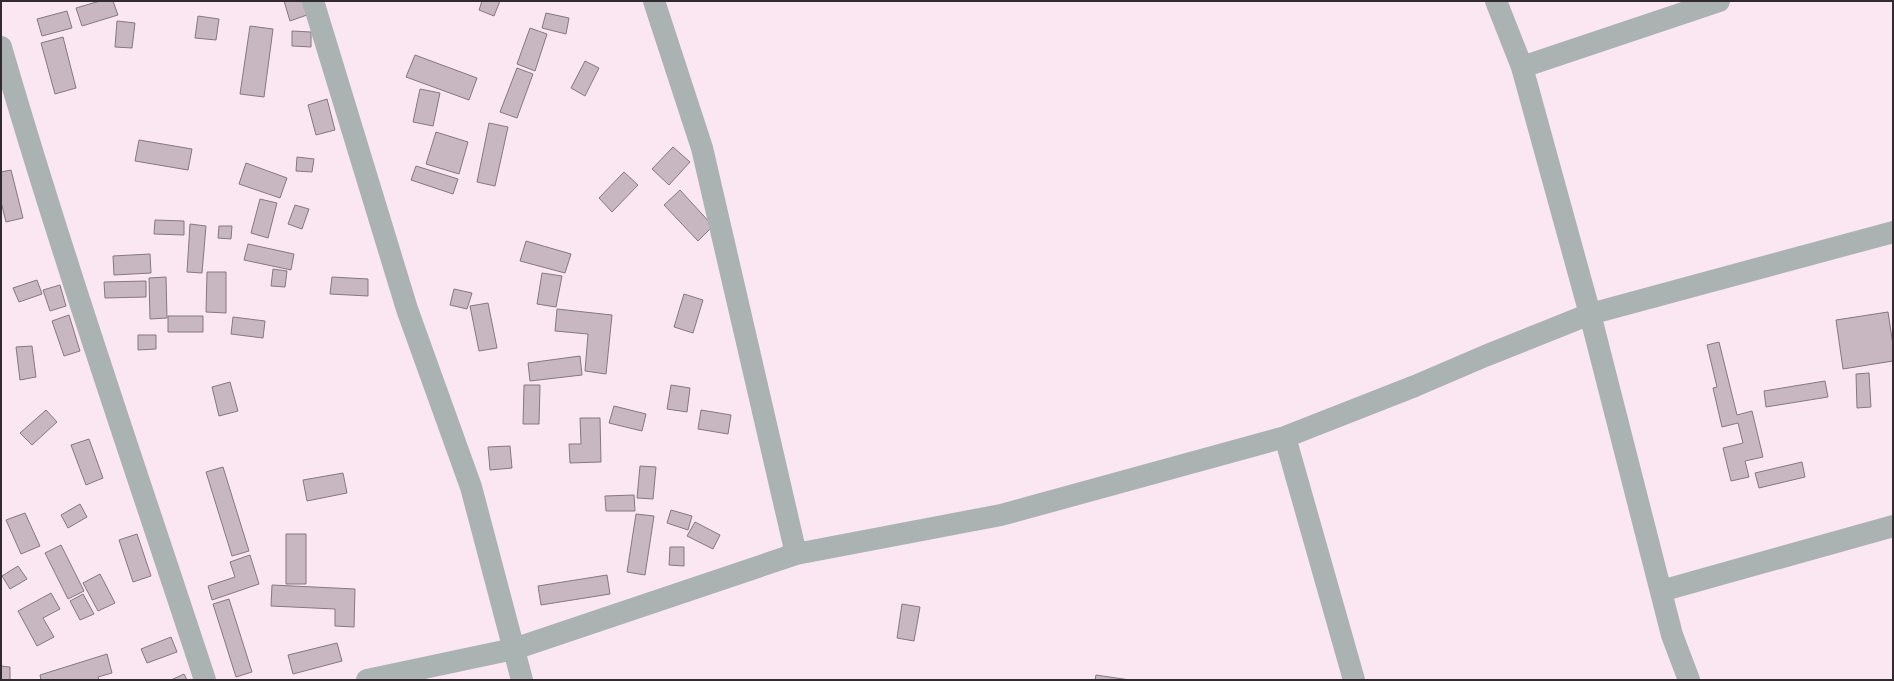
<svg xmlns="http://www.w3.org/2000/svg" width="1894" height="681" viewBox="0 0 1894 681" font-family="Barlow,sans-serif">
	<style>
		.building { fill: #c8b6c0; stroke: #877781 }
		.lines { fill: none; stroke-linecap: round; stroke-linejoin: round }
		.minor { stroke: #aab3b1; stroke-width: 22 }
	</style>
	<rect width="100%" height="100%" fill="#fae7f2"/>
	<path class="building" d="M 100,1 L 113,1 L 118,15 L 82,26 L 76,8 Z
		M 284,1 L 303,1 L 307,15 L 290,21 Z
		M 482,1 L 500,1 L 494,16 L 479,10 Z
		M 67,11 L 72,28 L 42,36 L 37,19 Z
		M 546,13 L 569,18 L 566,34 L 542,28 Z
		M 198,16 L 219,19 L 216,40 L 195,38 Z
		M 117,21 L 135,23 L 132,48 L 115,47 Z
		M 250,26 L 273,29 L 264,97 L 240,94 Z
		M 530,28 L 547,34 L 535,71 L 517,64 Z
		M 292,31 L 311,32 L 311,47 L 292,46 Z
		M 63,37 L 76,88 L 55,94 L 41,43 Z
		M 415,55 L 477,78 L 469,100 L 406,77 Z
		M 585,61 L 599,68 L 585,96 L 571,88 Z
		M 517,68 L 533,74 L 517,118 L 500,112 Z
		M 420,89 L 440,93 L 433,126 L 413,122 Z
		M 327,99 L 335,130 L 316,135 L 308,105 Z
		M 489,123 L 508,127 L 495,186 L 477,182 Z
		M 436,132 L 468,142 L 459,174 L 426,164 Z
		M 139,140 L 192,149 L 188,170 L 135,161 Z
		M 673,147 L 690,162 L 669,185 L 652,169 Z
		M 297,157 L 314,159 L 312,172 L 296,171 Z
		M 246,163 L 287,178 L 280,198 L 239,184 Z
		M 416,166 L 458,179 L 453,194 L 411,180 Z
		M 11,170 L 23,218 L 6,222 L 1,202 L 1,172 Z
		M 624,172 L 638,185 L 612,212 L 599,198 Z
		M 680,190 L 713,226 L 698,241 L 664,205 Z
		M 260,199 L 277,203 L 268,238 L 251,233 Z
		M 295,205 L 309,209 L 302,229 L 288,224 Z
		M 155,220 L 184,221 L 184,235 L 154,234 Z
		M 190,224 L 206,226 L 202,273 L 187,272 Z
		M 219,226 L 232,226 L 231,239 L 218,238 Z
		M 526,241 L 571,254 L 565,273 L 520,261 Z
		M 248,244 L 294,254 L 291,270 L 244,260 Z
		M 150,254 L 151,273 L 114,275 L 113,256 Z
		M 273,269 L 287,271 L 285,287 L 271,286 Z
		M 207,272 L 226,272 L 226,313 L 206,312 Z
		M 542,273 L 562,276 L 556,307 L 537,304 Z
		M 166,277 L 167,318 L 150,319 L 149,278 Z
		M 332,277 L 368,279 L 368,296 L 330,294 Z
		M 37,280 L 42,294 L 19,302 L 13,288 Z
		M 146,281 L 146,297 L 105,298 L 104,282 Z
		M 60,285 L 66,306 L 50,311 L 43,290 Z
		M 454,289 L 472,293 L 467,309 L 450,305 Z
		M 684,294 L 703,300 L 693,333 L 674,327 Z
		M 488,303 L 497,348 L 479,351 L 470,306 Z
		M 557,309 L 612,315 L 606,374 L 585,371 L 588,334 L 555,331 Z
		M 1888,312 L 1893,345 L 1893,361 L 1843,369 L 1836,320 Z
		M 69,315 L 80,351 L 64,356 L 52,321 Z
		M 168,316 L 203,316 L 203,332 L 168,332 Z
		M 233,317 L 265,321 L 263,338 L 231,334 Z
		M 138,335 L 156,335 L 156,349 L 138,350 Z
		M 1719,342 L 1737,415 L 1752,411 L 1763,457 L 1745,461 L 1749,477 L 1731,481 L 1723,448 L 1743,443 L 1738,423 L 1722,427 L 1713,388 L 1717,387 L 1707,345 Z
		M 32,346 L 36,377 L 20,380 L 16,347 Z
		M 580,356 L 582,375 L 530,381 L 528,363 Z
		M 1869,373 L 1871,407 L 1857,408 L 1856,374 Z
		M 1825,381 L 1828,397 L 1766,407 L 1764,391 Z
		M 230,382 L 238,411 L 219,416 L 212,387 Z
		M 524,385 L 540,385 L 539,424 L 523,424 Z
		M 671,385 L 690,388 L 687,412 L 667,409 Z
		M 614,406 L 646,414 L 642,431 L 609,423 Z
		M 46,410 L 57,422 L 32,445 L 20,433 Z
		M 701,410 L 731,415 L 728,434 L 698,429 Z
		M 580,418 L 600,418 L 601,462 L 570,463 L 569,444 L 581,444 Z
		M 89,439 L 103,478 L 86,485 L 71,445 Z
		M 510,446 L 512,468 L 490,470 L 488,447 Z
		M 1802,462 L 1805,477 L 1759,488 L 1755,473 Z
		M 640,466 L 656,467 L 653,499 L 637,498 Z
		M 223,467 L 249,551 L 232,556 L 206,472 Z
		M 343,473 L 347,493 L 307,501 L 303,480 Z
		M 634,495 L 635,511 L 606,511 L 605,496 Z
		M 80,504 L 87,517 L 68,528 L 61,515 Z
		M 671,510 L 692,516 L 688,530 L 667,523 Z
		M 25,513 L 40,546 L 21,554 L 6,520 Z
		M 636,514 L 654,516 L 645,575 L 627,572 Z
		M 695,522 L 720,535 L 713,549 L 687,536 Z
		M 137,534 L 151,576 L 133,582 L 119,540 Z
		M 286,534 L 306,534 L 306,584 L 286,584 Z
		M 61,545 L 84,591 L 68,599 L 45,553 Z
		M 670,547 L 684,547 L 684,566 L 669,565 Z
		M 250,555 L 259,584 L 212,600 L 208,586 L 235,577 L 230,562 Z
		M 18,566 L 27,579 L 10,589 L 2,576 Z
		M 100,574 L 115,603 L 98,611 L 83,583 Z
		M 607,575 L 610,594 L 541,605 L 538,586 Z
		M 272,585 L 355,589 L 354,627 L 335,626 L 335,609 L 271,606 Z
		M 51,593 L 60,609 L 43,618 L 54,637 L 37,646 L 18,611 Z
		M 83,594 L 94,614 L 80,620 L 70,601 Z
		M 229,599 L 252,672 L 236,677 L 213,604 Z
		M 902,604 L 920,607 L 914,641 L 897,638 Z
		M 171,637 L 177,652 L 147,663 L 141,649 Z
		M 337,643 L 342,661 L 293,674 L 288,655 Z
		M 107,654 L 112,673 L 98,677 L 99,680 L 41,680 L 40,675 Z
		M 1,666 L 10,667 L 10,680 L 1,680 Z
		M 184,674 L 187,680 L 171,680 Z
		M 1096,675 L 1130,680 L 1095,680 Z"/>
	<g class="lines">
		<path class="minor" d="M 313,1 L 407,309 L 471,487 L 522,680
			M 654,1 L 702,148 L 796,554
			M 1496,1 L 1522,67 L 1590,314 L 1672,635 L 1689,680
			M 1,47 C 63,260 136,470 205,680
			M 1522,67 L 1719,1
			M 1285,437 L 1354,680
			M 1661,591 L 1893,526
			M 367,680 L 514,649 L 796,554 L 1001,515 L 1285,437 L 1415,386 L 1485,356 L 1590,314 L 1893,232"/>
	</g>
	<rect width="1894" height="681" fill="none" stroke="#312a2e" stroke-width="4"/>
</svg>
